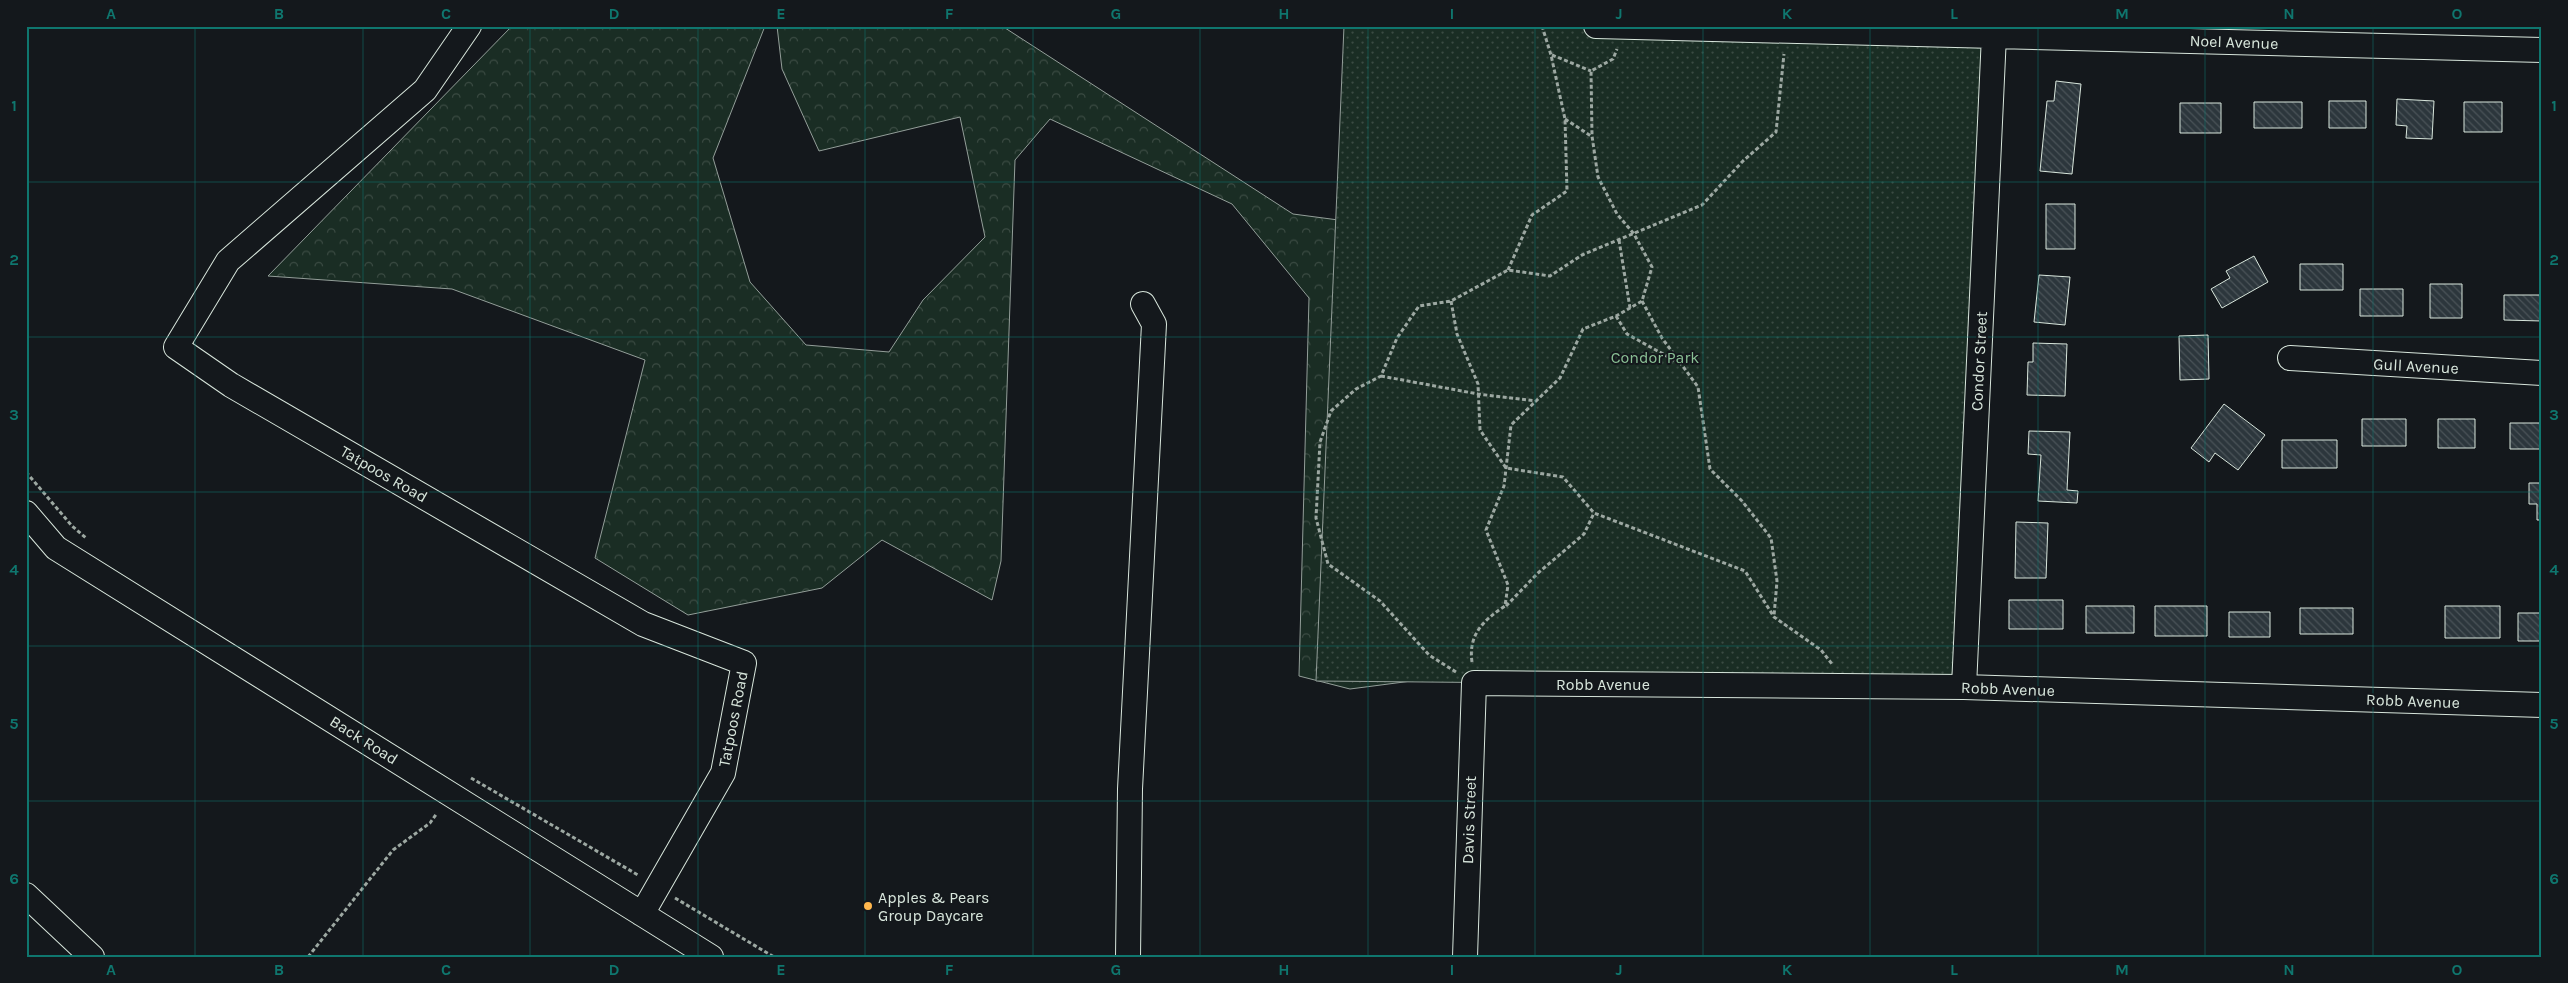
<svg xmlns="http://www.w3.org/2000/svg" width="2568" height="983" viewBox="0 0 2568 983" font-family="Karla,sans-serif">
	<style>
		.forest { fill: url(#forest-crowns); stroke: #939e99 }
		.park { fill: url(#park-dots); stroke: #939e99 }
		.building { fill: url(#building-back-hatch); stroke: #d8e6dc }
		.lines { fill: none; stroke-linecap: round; stroke-linejoin: round }
		.minor-casing { stroke: #d8e6dc; stroke-width: 26 }
		.path { stroke: #9da8a2; stroke-width: 3; stroke-dasharray: 4 2.5; stroke-linecap: butt }
		.minor { stroke: #14181c; stroke-width: 24 }
		.grid { fill: none; stroke: #0f766e; stroke-width: 1; stroke-opacity: 0.55 }
		.poi-dot { fill: #ffb74d; stroke: #14181c; stroke-width: 2 }
		.labels { text-anchor: middle; dominant-baseline: central; stroke-width: 4; stroke-linejoin: round; paint-order: stroke }
		.street-label { font-size: 16px; fill: #d8e6dc; stroke: #14181c }
		.park-label { font-size: 16px; fill: #8ac095; stroke: #14181c }
		.poi-label { font-size: 16px; fill: #d8e6dc; stroke: #14181c; text-anchor: start }
		.neatline { fill: none; stroke: #0f766e; stroke-width: 2 }
		.grid-label { font-size: 16px; text-anchor: middle; font-weight: bold; fill: #0f766e }
	</style>
	<defs>
		<pattern id="forest-crowns" width="20" height="18" patternUnits="userSpaceOnUse" patternTransform="scale(1.25)"><rect width="20" height="18" fill="#1a2d24"/><path d="M2 6a3 3 0 1 1 6 0M12 15a3 3 0 1 1 6 0" fill="none" stroke="#3b4b43"/></pattern>
		<pattern id="park-dots" width="8" height="8" patternUnits="userSpaceOnUse" patternTransform="scale(1.25)"><rect width="8" height="8" fill="#1a2d24"/><path d="M2 2h.1M6 6h.1" fill="none" stroke="#3b4b43" stroke-width="1.8" stroke-linecap="round"/></pattern>
		<pattern id="building-back-hatch" width="6" height="6" patternUnits="userSpaceOnUse" patternTransform="scale(1.25)"><rect width="6" height="6" fill="#2c363c"/><path d="M-1 5l2 2M0 0l6 6M5-1l2 2" fill="none" stroke="#4a5358"/></pattern>
	</defs>
	<rect width="100%" height="100%" fill="#14181c"/>
	<path class="forest" d="M 512,26 L 765,26 L 713,158 L 750,282 L 806,345 L 889,352 L 923,300 L 985,237 L 960,117 L 819,151 L 782,69 L 777,26 L 1002,26 L 1293,214 L 1346,221 L 1450,676 L 1350,689 L 1299,676 L 1309,298 L 1232,204 L 1050,119 L 1015,160 L 1001,561 L 992,600 L 882,540 L 822,588 L 688,615 L 595,558 L 645,360 L 452,289 L 268,276 Z"/>
	<path class="park" d="M 1344,26 L 1596,26 L 1994,35 L 1964,687 L 1316,681 Z"/>
	<path class="building" d="M 2056,81 L 2081,84 L 2072,174 L 2040,171 L 2047,101 L 2054,101 Z
		M 2397,99 L 2434,101 L 2432,139 L 2406,138 L 2407,126 L 2396,125 Z
		M 2329,101 L 2366,101 L 2366,128 L 2329,128 Z
		M 2254,102 L 2302,102 L 2302,128 L 2254,128 Z
		M 2464,102 L 2502,102 L 2502,132 L 2464,132 Z
		M 2180,103 L 2221,103 L 2221,133 L 2180,133 Z
		M 2046,204 L 2075,204 L 2075,249 L 2046,249 Z
		M 2254,256 L 2268,282 L 2222,308 L 2211,289 L 2230,278 L 2226,271 Z
		M 2300,264 L 2343,264 L 2343,290 L 2300,290 Z
		M 2039,275 L 2070,277 L 2065,325 L 2034,322 Z
		M 2430,284 L 2462,284 L 2462,318 L 2430,318 Z
		M 2360,289 L 2403,289 L 2403,316 L 2360,316 Z
		M 2504,295 L 2542,295 L 2542,321 L 2504,320 Z
		M 2208,335 L 2209,379 L 2180,380 L 2179,336 Z
		M 2033,343 L 2067,344 L 2065,396 L 2027,395 L 2028,362 L 2033,362 Z
		M 2224,404 L 2265,435 L 2238,470 L 2215,453 L 2209,462 L 2191,448 Z
		M 2362,419 L 2406,419 L 2406,446 L 2362,446 Z
		M 2438,419 L 2475,419 L 2475,448 L 2438,448 Z
		M 2510,423 L 2542,423 L 2542,449 L 2510,449 Z
		M 2029,431 L 2070,432 L 2067,490 L 2078,491 L 2077,503 L 2038,501 L 2041,455 L 2028,454 Z
		M 2282,440 L 2337,440 L 2337,468 L 2282,468 Z
		M 2529,483 L 2542,483 L 2542,520 L 2537,520 L 2537,504 L 2529,504 Z
		M 2016,522 L 2048,523 L 2046,578 L 2015,578 Z
		M 2009,600 L 2063,600 L 2063,629 L 2009,629 Z
		M 2086,606 L 2134,606 L 2134,633 L 2086,633 Z
		M 2155,606 L 2207,606 L 2207,636 L 2155,636 Z
		M 2445,606 L 2500,606 L 2500,638 L 2445,638 Z
		M 2300,608 L 2353,608 L 2353,634 L 2300,634 Z
		M 2229,612 L 2270,612 L 2270,637 L 2229,637 Z
		M 2518,613 L 2542,613 L 2542,641 L 2518,641 Z"/>
	<g class="lines">
		<g class="minor-casing">
			<path id="minor" d="M 469,26 L 425,90 L 228,261 L 176,347 L 231,385 L 643,624 L 744,663 L 723,773 L 642,914
				M 1596,26 L 2542,50
				M 2290,358 L 2542,373
				M 26,513 L 56,548 L 711,957
				M 1964,687 L 1994,35
				M 26,895 L 92,957
				M 1128,957 L 1130,789 L 1154,324 L 1143,304
				M 1465,957 L 1474,683 L 1964,687 L 2542,705"/>
		</g>
		<path class="path" d="M 1552,55 L 1591,71
			M 1565,119 L 1591,136
			M 1619,240 L 1630,308
			M 1508,270 L 1532,215 L 1567,191 L 1565,119 L 1551,55 L 1542,26
			M 1451,301 L 1457,334 L 1478,384 L 1480,430 L 1506,468 L 1563,477 L 1594,513 L 1745,571 L 1774,617 L 1821,650 L 1832,664
			M 1642,301 L 1662,338 L 1698,387 L 1710,469 L 1742,501 L 1771,538 L 1777,581 L 1774,616
			M 1616,316 L 1627,334 L 1681,364
			M 1381,376 L 1478,394 L 1536,401
			M 26,472 L 72,526 L 86,538
			M 1506,606 L 1538,573 L 1584,534 L 1594,513
			M 1472,662 C 1468,634 1484,620 1505,606 L 1508,585 L 1486,530 L 1504,486 L 1511,425 L 1560,378 L 1583,329 L 1616,316 L 1642,301 L 1652,267 L 1634,234 L 1617,214 L 1598,177 L 1592,136 L 1591,71 L 1613,59 L 1617,49
			M 1456,672 L 1429,655 L 1380,601 L 1328,564 L 1316,518 L 1320,442 L 1331,411 L 1356,389 L 1381,376 L 1397,338 L 1419,306 L 1451,301 L 1508,270 L 1550,276 L 1582,255 L 1702,205 L 1743,161 L 1776,132 L 1784,54
			M 471,778 L 638,875
			M 675,898 L 774,957
			M 308,957 L 393,850 L 430,823 L 437,813"/>
		<use href="#minor" class="minor"/>
	</g>
	<path class="grid" d="M 195,26 L 195,957M 363,26 L 363,957M 530,26 L 530,957M 698,26 L 698,957M 865,26 L 865,957M 1033,26 L 1033,957M 1200,26 L 1200,957M 1368,26 L 1368,957M 1535,26 L 1535,957M 1703,26 L 1703,957M 1870,26 L 1870,957M 2038,26 L 2038,957M 2205,26 L 2205,957M 2373,26 L 2373,957M 26,182 L 2542,182M 26,337 L 2542,337M 26,492 L 2542,492M 26,646 L 2542,646M 26,801 L 2542,801"/>
	<circle class="poi-dot" cx="868" cy="906" r="5"/>
	<g class="labels">
		<g class="street-label">
			<text transform="translate(2234 42) rotate(2)">Noel Avenue</text>
			<text transform="translate(1979 361) rotate(-87)">Condor Street</text>
			<text transform="translate(2416 366) rotate(3)">Gull Avenue</text>
			<text transform="translate(384 474) rotate(30)">Tatpoos Road</text>
			<text x="1603" y="684">Robb Avenue</text>
			<text transform="translate(2008 689) rotate(2)">Robb Avenue</text>
			<text transform="translate(2413 701) rotate(2)">Robb Avenue</text>
			<text transform="translate(733 719) rotate(-79)">Tatpoos Road</text>
			<text transform="translate(364 740) rotate(32)">Back Road</text>
			<text transform="translate(1469 820) rotate(-88)">Davis Street</text>
		</g>
		<g class="park-label">
			<text x="1655" y="357">Condor Park</text>
		</g>
		<g class="poi-label">
			<text x="878" y="897">Apples &amp; Pears<tspan x="878" dy="18">Group Daycare</tspan></text>
		</g>
	</g>
	<rect width="2568" height="983" fill="none" stroke="#14181c" stroke-width="55"/>
	<rect x="28" y="28" width="2512" height="928" class="neatline"/>
	<g class="grid-label">
		<text x="111" y="19">A</text>
		<text x="279" y="19">B</text>
		<text x="446" y="19">C</text>
		<text x="614" y="19">D</text>
		<text x="781" y="19">E</text>
		<text x="949" y="19">F</text>
		<text x="1116" y="19">G</text>
		<text x="1284" y="19">H</text>
		<text x="1452" y="19">I</text>
		<text x="1619" y="19">J</text>
		<text x="1787" y="19">K</text>
		<text x="1954" y="19">L</text>
		<text x="2122" y="19">M</text>
		<text x="2289" y="19">N</text>
		<text x="2457" y="19">O</text>
		<text x="14" y="111">1</text>
		<text x="2554" y="111">1</text>
		<text x="14" y="265">2</text>
		<text x="2554" y="265">2</text>
		<text x="14" y="420">3</text>
		<text x="2554" y="420">3</text>
		<text x="14" y="575">4</text>
		<text x="2554" y="575">4</text>
		<text x="14" y="729">5</text>
		<text x="2554" y="729">5</text>
		<text x="14" y="884">6</text>
		<text x="2554" y="884">6</text>
		<text x="111" y="975">A</text>
		<text x="279" y="975">B</text>
		<text x="446" y="975">C</text>
		<text x="614" y="975">D</text>
		<text x="781" y="975">E</text>
		<text x="949" y="975">F</text>
		<text x="1116" y="975">G</text>
		<text x="1284" y="975">H</text>
		<text x="1452" y="975">I</text>
		<text x="1619" y="975">J</text>
		<text x="1787" y="975">K</text>
		<text x="1954" y="975">L</text>
		<text x="2122" y="975">M</text>
		<text x="2289" y="975">N</text>
		<text x="2457" y="975">O</text>
	</g>
</svg>
